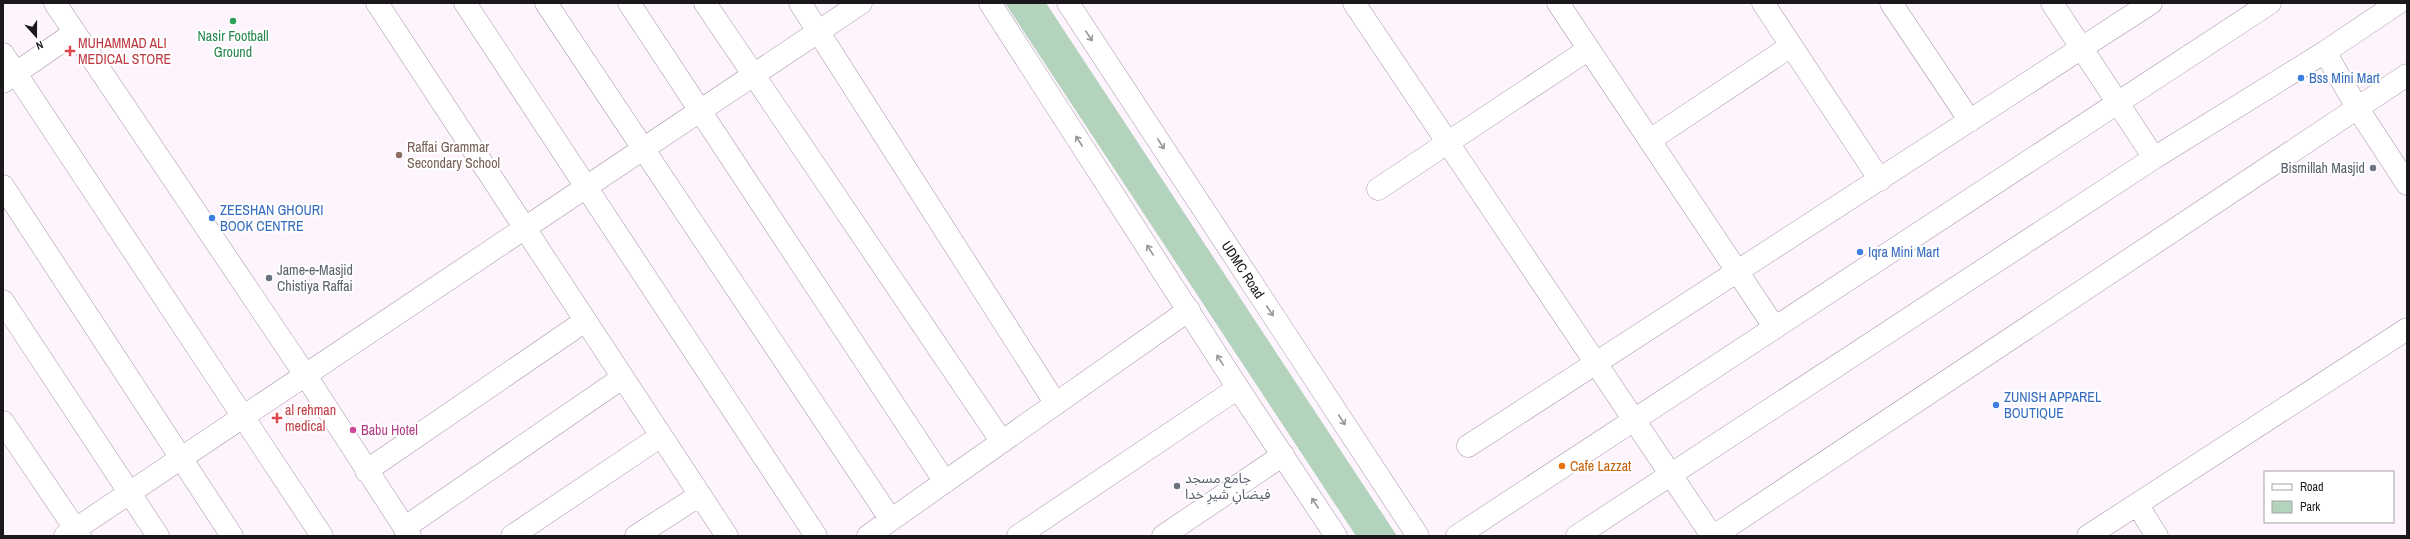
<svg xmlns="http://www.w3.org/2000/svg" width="2410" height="539" viewBox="0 0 2410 539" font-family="'Archivo Narrow','Noto Sans Arabic',sans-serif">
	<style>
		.green { fill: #b4d3bc }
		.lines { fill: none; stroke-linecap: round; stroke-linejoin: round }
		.minor-casing { stroke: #a496a5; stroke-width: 23 }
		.major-casing { stroke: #a496a5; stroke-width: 23 }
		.minor { stroke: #fff; stroke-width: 22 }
		.major { stroke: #fff; stroke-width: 22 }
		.oneway { stroke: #999799 }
		.leisure-dot { fill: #2e9e5b; stroke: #fff; stroke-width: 1.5 }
		.health-dot { fill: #e0444e; stroke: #fff; stroke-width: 1.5 }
		.shop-dot { fill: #3f7fe0; stroke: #fff; stroke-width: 1.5 }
		.education-dot { fill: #8d6e63; stroke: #fff; stroke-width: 1.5 }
		.worship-dot { fill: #6b7280; stroke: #fff; stroke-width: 1.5 }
		.hotel-dot { fill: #d1479c; stroke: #fff; stroke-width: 1.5 }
		.food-dot { fill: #e8710a; stroke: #fff; stroke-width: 1.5 }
		.labels { text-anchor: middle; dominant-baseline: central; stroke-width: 4; stroke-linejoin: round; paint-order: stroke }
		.leisure-label { font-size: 14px; fill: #27864d; stroke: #fff }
		.health-label { font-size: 14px; fill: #be3a42; stroke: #fff; text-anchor: start }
		.shop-label { font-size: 14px; fill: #366cbe; stroke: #fff; text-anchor: start }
		.education-label { font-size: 14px; fill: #785e54; stroke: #fff; text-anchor: start }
		.worship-label { font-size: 14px; fill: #5b616d; stroke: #fff; text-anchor: start }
		.street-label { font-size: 14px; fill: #1c171d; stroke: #fff }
		.hotel-label { font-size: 14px; fill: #b23c85; stroke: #fff; text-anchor: start }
		.food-label { font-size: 14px; fill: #c56008; stroke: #fff; text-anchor: start }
	</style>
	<rect width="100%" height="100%" fill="#fdf4fe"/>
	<path class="green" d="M 1005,3 L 1046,3 L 1397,536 L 1356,536 Z"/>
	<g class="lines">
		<g class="minor-casing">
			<path id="minor" d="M 55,3 L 306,376 L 410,536
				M 377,3 L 727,536
				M 465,3 L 816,536
				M 546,3 L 891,520
				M 629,3 L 945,482
				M 705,3 L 1002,442
				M 800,3 L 1056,404
				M 1354,3 L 1712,536
				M 1558,3 L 1775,328
				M 1763,3 L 1880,180
				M 1891,3 L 1970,121
				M 2052,3 L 2154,158
				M 2325,52 L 2358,109 L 2407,184
				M 3,54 L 322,536
				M 3,82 L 74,33
				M 1650,140 L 1791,46
				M 3,186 L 232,536
				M 1378,189 L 1589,49
				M 3,301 L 158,536
				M 3,422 L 80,536
				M 1468,446 L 2151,3
				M 366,471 L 585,321
				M 2137,504 L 2157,536
				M 404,528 L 622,378
				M 65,536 L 861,3
				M 512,536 L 661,436
				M 636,536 L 700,495
				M 868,536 L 1189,310
				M 1018,536 L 1238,388
				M 1163,536 L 1283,455
				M 1457,536 L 2270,3
				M 1577,536 L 2154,158 L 2325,52 L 2398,3
				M 1714,536 L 2407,75
				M 2088,536 L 2407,329"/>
		</g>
		<g class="major-casing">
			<g id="major">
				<path d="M 990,3 L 1238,388 L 1336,536"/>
				<path id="s1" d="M 1068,3 L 1418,536"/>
			</g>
		</g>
		<use href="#minor" class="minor"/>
		<use href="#major" class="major"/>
	</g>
	<defs><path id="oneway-shaft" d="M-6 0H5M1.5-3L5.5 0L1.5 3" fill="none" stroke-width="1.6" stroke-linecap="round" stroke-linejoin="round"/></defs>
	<g class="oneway">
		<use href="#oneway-shaft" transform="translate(1089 36) rotate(57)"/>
		<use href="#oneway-shaft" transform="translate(1079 141) rotate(-123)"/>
		<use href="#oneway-shaft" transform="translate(1161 144) rotate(57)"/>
		<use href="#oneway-shaft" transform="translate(1150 250) rotate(-123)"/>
		<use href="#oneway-shaft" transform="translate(1270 311) rotate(57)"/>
		<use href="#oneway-shaft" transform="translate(1220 360) rotate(-122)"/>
		<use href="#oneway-shaft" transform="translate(1342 420) rotate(57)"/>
		<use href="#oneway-shaft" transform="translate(1315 503) rotate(-123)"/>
	</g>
	<circle class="leisure-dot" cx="233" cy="21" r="4"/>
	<g class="health-dot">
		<path d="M68 45h4v4h4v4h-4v4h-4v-4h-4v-4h4z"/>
		<path d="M275 412h4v4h4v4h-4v4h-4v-4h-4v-4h4z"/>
	</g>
	<g class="shop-dot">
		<circle cx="2301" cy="78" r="4"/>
		<circle cx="212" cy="218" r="4"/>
		<circle cx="1860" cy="252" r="4"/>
		<circle cx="1996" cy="405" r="4"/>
	</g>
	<circle class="education-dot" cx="399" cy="155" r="4"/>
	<g class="worship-dot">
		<circle cx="2373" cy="168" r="4"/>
		<circle cx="269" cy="278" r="4"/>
		<circle cx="1177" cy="486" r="4"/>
	</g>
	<circle class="hotel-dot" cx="353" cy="430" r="4"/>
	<circle class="food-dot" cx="1562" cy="466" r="4"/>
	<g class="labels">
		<g class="leisure-label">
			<text x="233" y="36">Nasir Football<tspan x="233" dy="16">Ground</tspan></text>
		</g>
		<g class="health-label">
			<text x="78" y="43">MUHAMMAD ALI<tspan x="78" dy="16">MEDICAL STORE</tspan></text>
			<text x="285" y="410">al rehman<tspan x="285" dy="16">medical</tspan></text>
		</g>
		<g class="shop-label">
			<text x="2309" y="78">Bss Mini Mart</text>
			<text x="220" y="210">ZEESHAN GHOURI<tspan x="220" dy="16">BOOK CENTRE</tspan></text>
			<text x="1868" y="252">Iqra Mini Mart</text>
			<text x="2004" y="397">ZUNISH APPAREL<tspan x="2004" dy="16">BOUTIQUE</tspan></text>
		</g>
		<g class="education-label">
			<text x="407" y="147">Raffai Grammar<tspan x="407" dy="16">Secondary School</tspan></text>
		</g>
		<g class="worship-label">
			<text x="2365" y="168" text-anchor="end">Bismillah Masjid</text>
			<text x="277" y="270">Jame-e-Masjid<tspan x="277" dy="16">Chistiya Raffai</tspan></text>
			<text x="1185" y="478">جامع مسجد<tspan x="1185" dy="16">فیضانِ شیرِ خدا</tspan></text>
		</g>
		<g class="street-label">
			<text stroke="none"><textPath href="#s1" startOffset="319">UDMC Road</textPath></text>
		</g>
		<g class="hotel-label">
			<text x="361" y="430">Babu Hotel</text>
		</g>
		<g class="food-label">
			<text x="1570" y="466">Cafe Lazzat</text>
		</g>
	</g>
	<rect width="2410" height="539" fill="none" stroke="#1c171d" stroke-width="8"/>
	<rect x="2264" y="471" width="130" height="52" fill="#ffffff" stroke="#a4a2a5"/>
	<rect x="2272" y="484" width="20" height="6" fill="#ffffff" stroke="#a4a2a5"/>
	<text x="2300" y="491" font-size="12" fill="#1c171d">Road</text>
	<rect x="2272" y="501" width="20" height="12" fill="#b4d3bc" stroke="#a4a2a5"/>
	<text x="2300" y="511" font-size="12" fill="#1c171d">Park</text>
	<g transform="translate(36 36) rotate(159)" stroke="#ffffff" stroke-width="3" paint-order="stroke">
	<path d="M0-3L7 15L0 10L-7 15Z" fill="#1c171d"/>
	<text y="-6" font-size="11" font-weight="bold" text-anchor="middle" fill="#1c171d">N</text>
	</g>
</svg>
